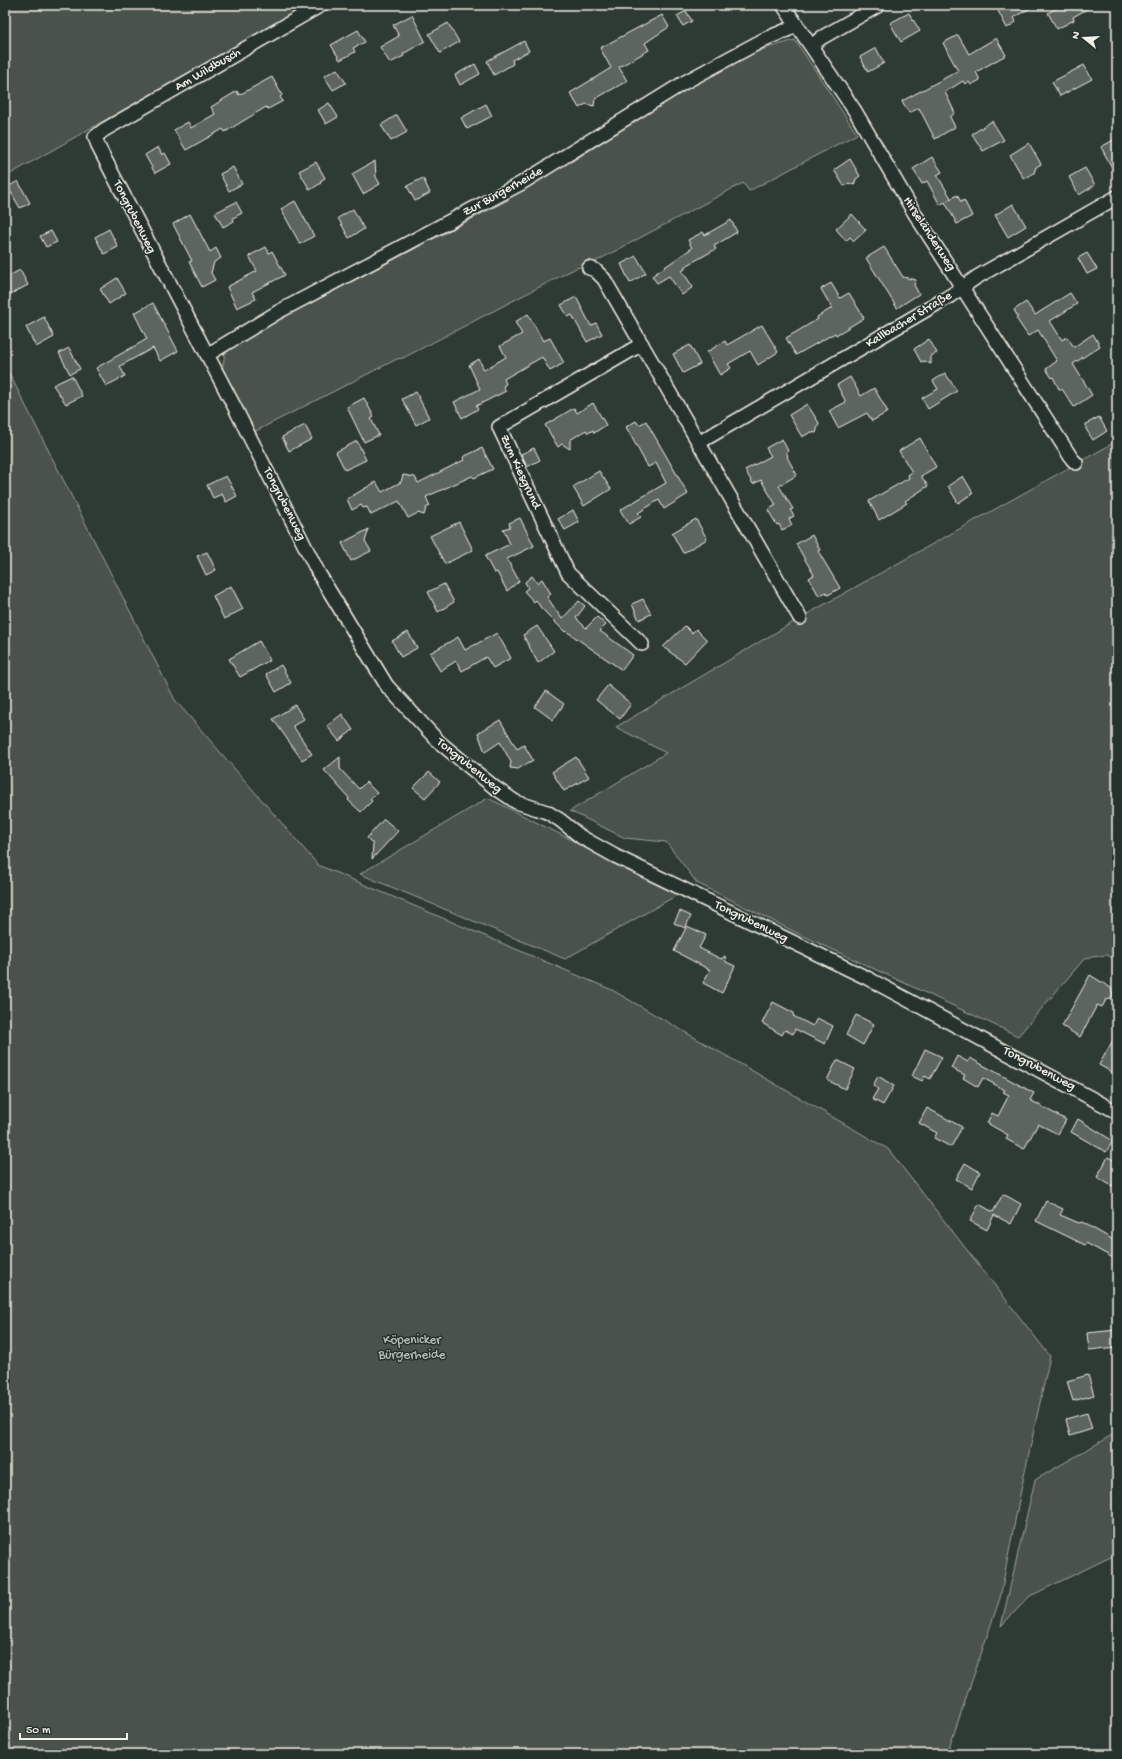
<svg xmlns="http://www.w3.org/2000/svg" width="1122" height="1759" viewBox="0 0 1122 1759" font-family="'Gochi Hand',sans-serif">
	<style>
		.green { fill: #48524c; stroke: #9ea29a }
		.building { fill: #5c655e; stroke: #f4f1e8 }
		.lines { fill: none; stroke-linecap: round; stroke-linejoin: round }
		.street-casing { stroke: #f4f1e8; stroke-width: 16 }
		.street { stroke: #26332d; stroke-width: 13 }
		.labels { text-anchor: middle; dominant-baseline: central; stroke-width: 3; stroke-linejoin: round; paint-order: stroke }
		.street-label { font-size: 13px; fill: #f4f1e8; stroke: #26332d }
		.park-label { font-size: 13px; fill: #b8b9b1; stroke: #26332d }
	</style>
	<rect width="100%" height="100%" fill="#2e3b34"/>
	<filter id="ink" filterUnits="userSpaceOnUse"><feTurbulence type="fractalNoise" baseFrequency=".025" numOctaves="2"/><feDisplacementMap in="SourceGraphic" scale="8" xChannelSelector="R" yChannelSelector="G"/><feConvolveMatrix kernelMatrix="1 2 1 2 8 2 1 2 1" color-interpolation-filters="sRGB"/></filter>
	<g filter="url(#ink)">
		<path class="green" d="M 5,5 L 308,5 L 5,177 Z
			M 795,40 L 857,134 L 749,191 L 743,183 L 589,265 L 576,268 L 403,358 L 397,359 L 250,434 L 222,371 L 225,353 L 244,340 L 286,316 L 508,200 L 511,194 L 563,162 L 571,162 L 688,88 L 713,75 L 729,63 L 764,49 Z
			M 5,365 L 175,700 L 318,865 L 612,990 L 888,1149 L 1050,1356 L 1021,1490 L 1000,1598 L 947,1754 L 5,1754 Z
			M 1117,441 L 1117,960 L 1107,955 L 1085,958 L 1018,1036 L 795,932 L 697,883 L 666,842 L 625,838 L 570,811 L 666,753 L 616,727 L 800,618 Z
			M 488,798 L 679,894 L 565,959 L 360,874 Z
			M 1117,1432 L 1117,1554 L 1030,1596 L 1001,1626 L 1035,1480 Z"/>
		<path class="building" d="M 995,5 L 1036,5 L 1014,17 L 1016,22 L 1007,28 Z
			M 1062,5 L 1094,5 L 1073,17 L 1074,20 L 1057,29 L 1048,13 Z
			M 686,11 L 692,21 L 683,26 L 677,16 Z
			M 909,13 L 920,31 L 901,42 L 890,23 Z
			M 412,15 L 425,41 L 403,54 L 404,56 L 390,63 L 380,47 L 399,36 L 393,25 Z
			M 662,15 L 669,27 L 645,43 L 649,50 L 619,67 L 627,81 L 595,99 L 594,106 L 586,104 L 579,108 L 570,93 L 611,68 L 600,48 Z
			M 448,23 L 459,42 L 440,53 L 429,34 Z
			M 358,30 L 365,42 L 353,48 L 355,52 L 340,60 L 331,45 Z
			M 958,35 L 969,54 L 996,38 L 1006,55 L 976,72 L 980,80 L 971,85 L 969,82 L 965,84 L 963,81 L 945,92 L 955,113 L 950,117 L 955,127 L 935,139 L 919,108 L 909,113 L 902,101 L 958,71 L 943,43 Z
			M 524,41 L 529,51 L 512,60 L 513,64 L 494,75 L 487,61 Z
			M 876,48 L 884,63 L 868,72 L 860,57 Z
			M 475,64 L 480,74 L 460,85 L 455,75 Z
			M 1084,65 L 1092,79 L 1060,96 L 1052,82 Z
			M 337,69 L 346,83 L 333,90 L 324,76 Z
			M 272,77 L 282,95 L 280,97 L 283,101 L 268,109 L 266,107 L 225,132 L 223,129 L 186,150 L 174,130 L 188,122 L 191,128 L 215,114 L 211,107 L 237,91 L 239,95 Z
			M 329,103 L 338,117 L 326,124 L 318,110 Z
			M 486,104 L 492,116 L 467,129 L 461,118 Z
			M 397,115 L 407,132 L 391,141 L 381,125 Z
			M 992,121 L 1004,140 L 983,151 L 972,134 Z
			M 1117,138 L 1117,177 L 1101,147 Z
			M 1029,143 L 1041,164 L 1036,167 L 1034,173 L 1024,179 L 1010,155 Z
			M 158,147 L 162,155 L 165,153 L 171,164 L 155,173 L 145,155 Z
			M 932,157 L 942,172 L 937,175 L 951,198 L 947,201 L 957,195 L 961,202 L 964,200 L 972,216 L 957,224 L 945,202 L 940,205 L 927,181 L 922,184 L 913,169 Z
			M 850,159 L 860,176 L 856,179 L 854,185 L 849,183 L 844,186 L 834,170 Z
			M 375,161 L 376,177 L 380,184 L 363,194 L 352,174 Z
			M 316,162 L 325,178 L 320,181 L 321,183 L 310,190 L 299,171 Z
			M 233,167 L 242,184 L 229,191 L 220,174 Z
			M 1085,168 L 1095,185 L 1079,195 L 1069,177 Z
			M 423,178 L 430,193 L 415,201 L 407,186 Z
			M 18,181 L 30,203 L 20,208 L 8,187 Z
			M 295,201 L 314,236 L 300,244 L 281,209 Z
			M 236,202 L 242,213 L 233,218 L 234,221 L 223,227 L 215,213 Z
			M 1013,204 L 1026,226 L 1008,237 L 995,215 Z
			M 353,209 L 364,229 L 349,238 L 338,218 Z
			M 190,214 L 210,252 L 216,248 L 221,258 L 214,262 L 211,273 L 215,280 L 202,287 L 189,262 L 192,261 L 173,224 Z
			M 852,214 L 866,230 L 854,241 L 850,237 L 846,241 L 836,229 Z
			M 731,220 L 737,232 L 714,246 L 716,249 L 684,267 L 685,269 L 682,271 L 693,287 L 682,295 L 669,276 L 657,283 L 652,276 L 692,248 L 688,240 L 703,232 L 705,235 Z
			M 109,229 L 118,247 L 104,254 L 95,237 Z
			M 51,231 L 57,242 L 46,247 L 40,236 Z
			M 266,247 L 269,253 L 272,251 L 285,275 L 252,292 L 256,299 L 237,308 L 227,287 L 257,271 L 249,256 Z
			M 884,247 L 903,277 L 916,280 L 914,285 L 919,294 L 897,308 L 866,258 Z
			M 1087,253 L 1097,269 L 1087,274 L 1078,258 Z
			M 636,256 L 646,273 L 630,283 L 621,264 Z
			M 20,270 L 28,285 L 9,295 L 5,289 L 5,278 Z
			M 117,278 L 126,293 L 109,304 L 100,289 Z
			M 831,283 L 840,298 L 849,293 L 864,318 L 836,335 L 835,333 L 796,355 L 786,338 L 818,319 L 817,317 L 832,308 L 821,289 Z
			M 1070,293 L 1077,304 L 1050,321 L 1062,340 L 1067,337 L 1074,347 L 1093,334 L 1100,346 L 1073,364 L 1092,395 L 1074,407 L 1062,389 L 1059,389 L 1053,377 L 1052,378 L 1046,369 L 1057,361 L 1038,330 L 1028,336 L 1016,318 L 1018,317 L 1014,310 L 1026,302 L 1035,315 Z
			M 576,297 L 591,326 L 596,323 L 602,334 L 587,342 L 572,315 L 568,317 L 561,305 Z
			M 153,303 L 178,351 L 160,361 L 153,348 L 120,366 L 125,376 L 106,386 L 96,368 L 147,339 L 134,313 Z
			M 528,314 L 543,341 L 550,338 L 564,363 L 550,371 L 542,357 L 504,379 L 506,384 L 503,386 L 506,391 L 476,406 L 478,409 L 462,418 L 454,402 L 480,389 L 469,365 L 479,359 L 484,370 L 506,357 L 500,346 L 522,334 L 515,322 Z
			M 44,317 L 54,337 L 36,347 L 26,327 Z
			M 762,325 L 778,352 L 758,365 L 750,351 L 728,364 L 731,368 L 720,375 L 707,352 L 725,341 L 727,345 Z
			M 929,339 L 937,353 L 931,356 L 931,364 L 924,361 L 921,362 L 914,349 Z
			M 690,345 L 700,364 L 683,373 L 673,354 Z
			M 69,348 L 80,369 L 70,374 L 59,353 Z
			M 945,373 L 957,391 L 928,409 L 922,398 L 938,389 L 933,381 Z
			M 72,376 L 82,396 L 66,404 L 53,385 Z
			M 850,377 L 861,396 L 874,388 L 888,412 L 872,421 L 867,413 L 838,428 L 829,411 L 846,402 L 837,385 Z
			M 416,392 L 429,418 L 416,425 L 402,399 Z
			M 364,398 L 374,417 L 371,419 L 379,435 L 364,442 L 347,407 Z
			M 593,403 L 606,425 L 594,433 L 593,430 L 588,433 L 586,430 L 570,440 L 570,449 L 562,444 L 558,447 L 545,425 L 574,408 L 577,413 Z
			M 807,404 L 819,423 L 816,433 L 811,432 L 802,437 L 789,415 Z
			M 1099,417 L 1107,431 L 1093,440 L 1086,429 L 1086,424 Z
			M 636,421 L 639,425 L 646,421 L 688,494 L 664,509 L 659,500 L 638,513 L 641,517 L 629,524 L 620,510 L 666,483 L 656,463 L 648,467 L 626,427 Z
			M 305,425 L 312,439 L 289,451 L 282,437 Z
			M 920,438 L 936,467 L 921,476 L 928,486 L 905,501 L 907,503 L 879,520 L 869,501 L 909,478 L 908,475 L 912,472 L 899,451 Z
			M 782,439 L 788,451 L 786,452 L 788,456 L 787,457 L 797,475 L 779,486 L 793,509 L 790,510 L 794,516 L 789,519 L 792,525 L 782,530 L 779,524 L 777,525 L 768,510 L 776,505 L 761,480 L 753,484 L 745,470 L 771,456 L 766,448 Z
			M 357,441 L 366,460 L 345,470 L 336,452 Z
			M 482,448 L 493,469 L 474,478 L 472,476 L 426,497 L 430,506 L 426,508 L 424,515 L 418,513 L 408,518 L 399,501 L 371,515 L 367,507 L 363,508 L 361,505 L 352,510 L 347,499 L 376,482 L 382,492 L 401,482 L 403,475 L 415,477 L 418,483 L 464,460 L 463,457 Z
			M 534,448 L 540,460 L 527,467 L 521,454 Z
			M 599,471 L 611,489 L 584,506 L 573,487 Z
			M 226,476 L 237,496 L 226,502 L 222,494 L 213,498 L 207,485 Z
			M 963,476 L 973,493 L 958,503 L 948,486 Z
			M 573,510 L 579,522 L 565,530 L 558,519 Z
			M 520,518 L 534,546 L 507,559 L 519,581 L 507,591 L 497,572 L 494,573 L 485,556 L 510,544 L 503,529 L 510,527 L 509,523 Z
			M 696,519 L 707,539 L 683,553 L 672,533 Z
			M 459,522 L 473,550 L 445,564 L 430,536 Z
			M 369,529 L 365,541 L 371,551 L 351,561 L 342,543 Z
			M 812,535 L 820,550 L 818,551 L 840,588 L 828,595 L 826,592 L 819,596 L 809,578 L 814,575 L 796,544 Z
			M 207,552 L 216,570 L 206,575 L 197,556 Z
			M 532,576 L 537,583 L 542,579 L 551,594 L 547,597 L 562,619 L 579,601 L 585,606 L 576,618 L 586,628 L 597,617 L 606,625 L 600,631 L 633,655 L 622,670 L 566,631 L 565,632 L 541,608 L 536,600 L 534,602 L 524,591 L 528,588 L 525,582 Z
			M 444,584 L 454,602 L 438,612 L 428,592 Z
			M 231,586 L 243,609 L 224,619 L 213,596 Z
			M 643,599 L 651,614 L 639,620 L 632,604 Z
			M 537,626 L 554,651 L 538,663 L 523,635 Z
			M 685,626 L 692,633 L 696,629 L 707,640 L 685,663 L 663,647 Z
			M 408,632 L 417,648 L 401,657 L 392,641 Z
			M 497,633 L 511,658 L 493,668 L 486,657 L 462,671 L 456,661 L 440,671 L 430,653 L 458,637 L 465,650 Z
			M 259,641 L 270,660 L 240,677 L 229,659 Z
			M 281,665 L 291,683 L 276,692 L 266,674 Z
			M 608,685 L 631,704 L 620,719 L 596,700 Z
			M 546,691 L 564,704 L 553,720 L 535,707 Z
			M 295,705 L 304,719 L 293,726 L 312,754 L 302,760 L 273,719 Z
			M 342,714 L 353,730 L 339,741 L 327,726 Z
			M 500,720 L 517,749 L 524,745 L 533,760 L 518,769 L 510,768 L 511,762 L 500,742 L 485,752 L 478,733 Z
			M 340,757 L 340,769 L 359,789 L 366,782 L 377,793 L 370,799 L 372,801 L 361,812 L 348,800 L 349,798 L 324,770 Z
			M 576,757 L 589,777 L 564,791 L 552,772 Z
			M 429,772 L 440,782 L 425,798 L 413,788 Z
			M 384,819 L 398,831 L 372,859 L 373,844 L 367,838 Z
			M 680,911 L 691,916 L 685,928 L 674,923 Z
			M 687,926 L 706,935 L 699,948 L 721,959 L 725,956 L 726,962 L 735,966 L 722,993 L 703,983 L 710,970 L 674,951 Z
			M 1090,975 L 1111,988 L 1113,995 L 1110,999 L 1106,1000 L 1102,1007 L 1097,1005 L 1080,1037 L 1062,1026 Z
			M 773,1002 L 794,1013 L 793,1016 L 813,1026 L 817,1018 L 833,1026 L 825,1044 L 795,1029 L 793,1034 L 785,1030 L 782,1035 L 762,1023 Z
			M 856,1015 L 874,1024 L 863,1045 L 846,1035 Z
			M 1117,1033 L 1117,1075 L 1099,1065 Z
			M 925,1049 L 942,1057 L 930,1079 L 925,1076 L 922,1081 L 912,1076 Z
			M 957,1056 L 968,1062 L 970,1058 L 1034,1093 L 1030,1100 L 1066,1120 L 1058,1134 L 1038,1124 L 1024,1149 L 1006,1139 L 1008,1135 L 987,1123 L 992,1113 L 998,1116 L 1009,1095 L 1003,1092 L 1005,1090 L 983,1078 L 978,1087 L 963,1078 L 965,1075 L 951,1068 Z
			M 837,1060 L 855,1069 L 845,1089 L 827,1080 Z
			M 878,1076 L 894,1086 L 883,1105 L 872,1099 L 878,1089 L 873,1086 Z
			M 927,1108 L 962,1127 L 951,1147 L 934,1138 L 937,1133 L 919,1123 Z
			M 1078,1119 L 1113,1141 L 1106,1152 L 1071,1132 Z
			M 1108,1157 L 1117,1162 L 1117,1178 L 1112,1186 L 1097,1177 Z
			M 965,1163 L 980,1172 L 972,1188 L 956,1179 Z
			M 1003,1194 L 1021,1204 L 1011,1224 L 994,1215 L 987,1230 L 970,1221 L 979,1204 L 993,1212 Z
			M 1046,1201 L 1063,1209 L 1060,1215 L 1079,1223 L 1082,1222 L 1117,1242 L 1117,1260 L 1086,1243 L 1085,1245 L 1036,1221 Z
			M 1117,1330 L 1116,1347 L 1089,1350 L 1087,1333 Z
			M 1088,1375 L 1094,1395 L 1073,1401 L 1067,1381 Z
			M 1087,1413 L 1092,1429 L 1070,1436 L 1066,1419 Z"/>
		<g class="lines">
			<g class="street-casing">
				<path id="street" d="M 321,5 L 104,130 L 95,137 L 99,148 L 234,406 L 319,574 L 387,686 L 439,742 L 494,787 L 516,802 L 547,812 L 560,820 L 581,837 L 615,856 L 867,978 L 1117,1112
					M 783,5 L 855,111 L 915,214 L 1072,459 L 1076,463
					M 812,46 L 821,38 L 879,5
					M 589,268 L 595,270 L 604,279 L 800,618
					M 207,355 L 278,312 L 520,184 L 685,82 L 765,39 L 787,30 L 796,24
					M 700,442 L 950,296 L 977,277 L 1117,197
					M 642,644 L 568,573 L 499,427 L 642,344"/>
			</g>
			<use href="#street" class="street"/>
		</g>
	</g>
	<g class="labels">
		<g class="street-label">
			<text transform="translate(208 70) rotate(-30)">Am Wildbusch</text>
			<text transform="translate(503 192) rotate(-29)">Zur Bürgerheide</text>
			<text transform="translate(134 217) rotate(63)">Tongrubenweg</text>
			<text transform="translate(929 234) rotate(57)">Hirseländerweg</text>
			<text transform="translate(909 320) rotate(-31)">Kallbacher Straße</text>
			<text transform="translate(520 472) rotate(65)">Zum Kiesgrund</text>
			<text transform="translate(284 504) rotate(63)">Tongrubenweg</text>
			<text transform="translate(469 766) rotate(39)">Tongrubenweg</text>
			<text transform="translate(751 922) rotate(26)">Tongrubenweg</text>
			<text transform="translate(1039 1069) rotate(28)">Tongrubenweg</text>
		</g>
		<g class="park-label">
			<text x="412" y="1340">Köpenicker<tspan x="412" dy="15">Bürgerheide</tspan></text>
		</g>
	</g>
	<rect width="1122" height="1759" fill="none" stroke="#26332d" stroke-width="20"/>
	<rect x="10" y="10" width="1102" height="1739" fill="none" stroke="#f4f1e8" stroke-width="1.5" filter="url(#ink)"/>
	<g transform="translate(1084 38) rotate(288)" stroke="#26332d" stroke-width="3" paint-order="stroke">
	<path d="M0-3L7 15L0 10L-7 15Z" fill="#f4f1e8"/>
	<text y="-6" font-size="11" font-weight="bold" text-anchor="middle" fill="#f4f1e8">N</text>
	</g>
	<path d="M20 1733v6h107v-6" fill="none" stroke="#f4f1e8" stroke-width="2"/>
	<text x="26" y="1733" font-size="12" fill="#f4f1e8" stroke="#26332d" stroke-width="3" paint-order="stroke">50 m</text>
</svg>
